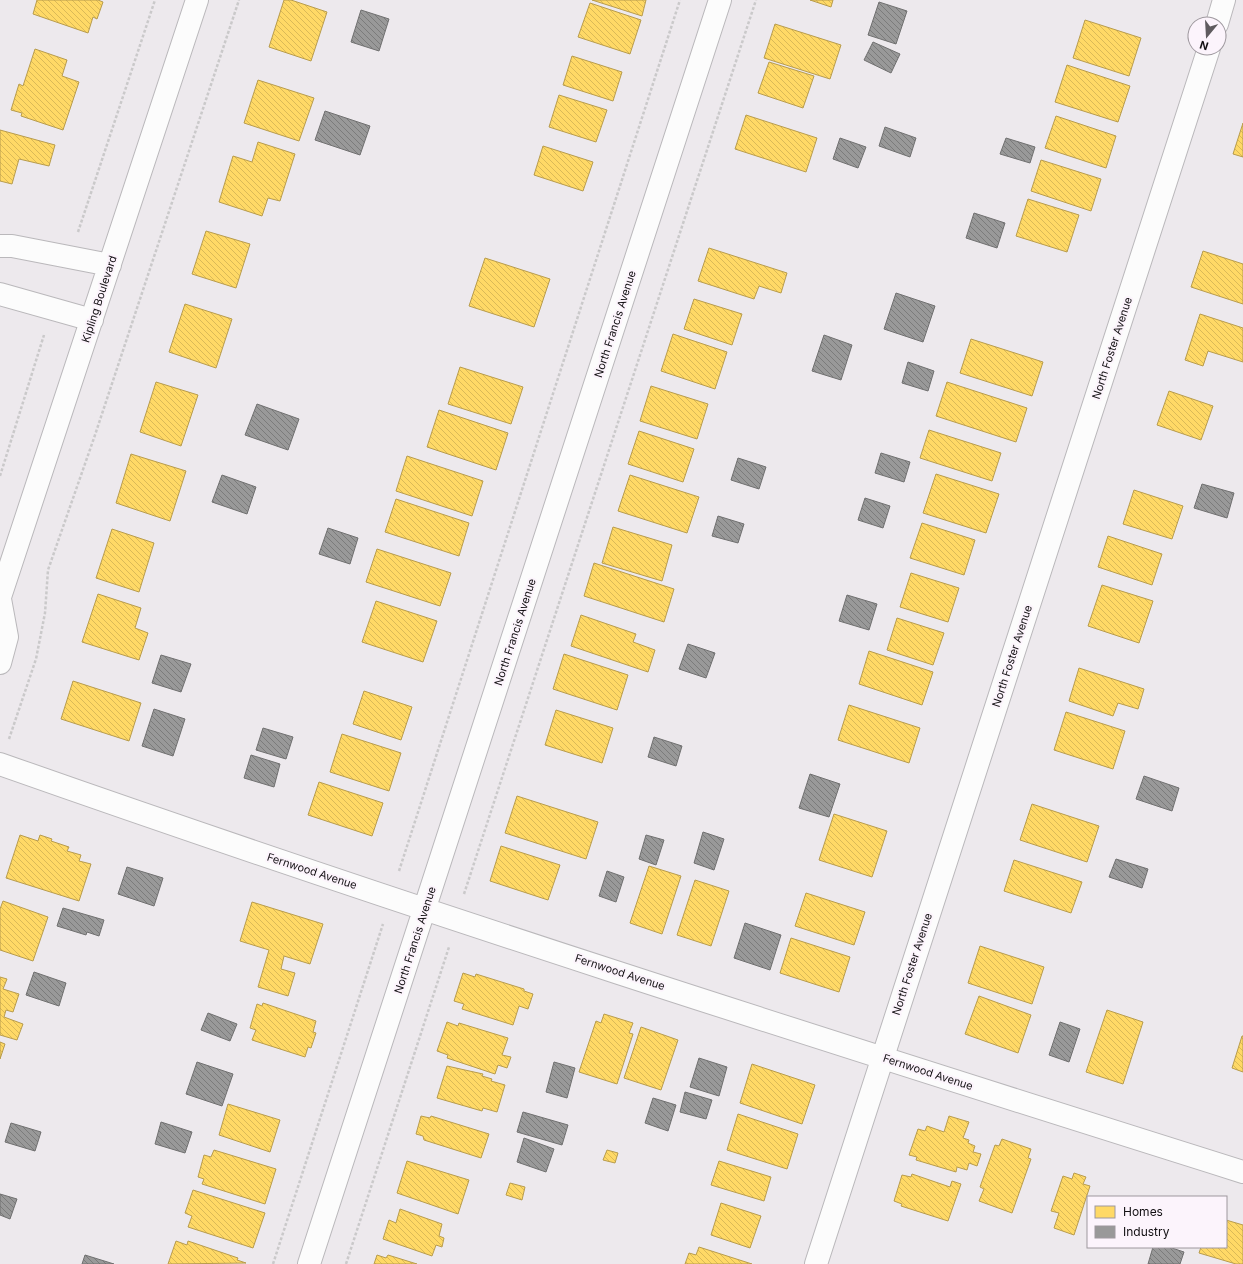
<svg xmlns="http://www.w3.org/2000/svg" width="1243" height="1264" viewBox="0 0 1243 1264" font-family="Inter,sans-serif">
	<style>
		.homes { fill: url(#homes-back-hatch); stroke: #b89c4d }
		.industry { fill: url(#industry-back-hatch); stroke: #707070 }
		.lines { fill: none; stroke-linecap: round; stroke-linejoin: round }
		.minor-casing { stroke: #bab8bb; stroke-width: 24 }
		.path { stroke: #cac9ca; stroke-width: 2.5; stroke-dasharray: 3 2; stroke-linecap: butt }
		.minor { stroke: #fcfcfc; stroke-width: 22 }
		.labels { text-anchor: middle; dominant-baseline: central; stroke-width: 4; stroke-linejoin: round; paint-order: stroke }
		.street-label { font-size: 11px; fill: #120f12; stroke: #fcf4fc }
	</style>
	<defs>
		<pattern id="homes-back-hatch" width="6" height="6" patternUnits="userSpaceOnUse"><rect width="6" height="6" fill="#ffd966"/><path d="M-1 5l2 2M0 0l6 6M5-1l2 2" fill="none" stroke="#dab957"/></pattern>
		<pattern id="industry-back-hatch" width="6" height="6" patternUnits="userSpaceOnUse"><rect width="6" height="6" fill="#999"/><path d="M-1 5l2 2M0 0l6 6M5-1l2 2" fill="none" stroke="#7b7b7b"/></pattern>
	</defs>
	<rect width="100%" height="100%" fill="#ede9ed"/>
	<path class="homes" d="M 37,0 L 98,0 L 103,2 L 97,19 L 93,17 L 88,33 L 33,14 Z
		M 284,0 L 291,0 L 327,12 L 311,61 L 269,47 Z
		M 592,0 L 646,0 L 642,16 Z
		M 810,0 L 833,0 L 831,7 Z
		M 590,3 L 641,20 L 630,54 L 578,37 Z
		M 1085,20 L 1141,38 L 1129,76 L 1073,58 Z
		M 775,24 L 841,45 L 830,79 L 764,58 Z
		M 35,49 L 67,60 L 62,76 L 79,82 L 63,130 L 21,116 L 22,113 L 11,110 L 19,84 L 23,86 Z
		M 572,56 L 622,72 L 613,101 L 563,85 Z
		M 769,62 L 814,76 L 803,108 L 758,93 Z
		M 1067,65 L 1130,86 L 1118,122 L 1055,102 Z
		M 258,80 L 314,98 L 299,141 L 244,123 Z
		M 559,95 L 607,110 L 596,142 L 549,127 Z
		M 746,115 L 817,138 L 806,172 L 735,149 Z
		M 1056,116 L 1116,136 L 1106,168 L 1045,148 Z
		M 1243,123 L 1243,157 L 1233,154 Z
		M 0,130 L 55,145 L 49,166 L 19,159 L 12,184 L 0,181 Z
		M 258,142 L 295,154 L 280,201 L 268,198 L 262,216 L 219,202 L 233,156 L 252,162 Z
		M 543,146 L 593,162 L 583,191 L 534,175 Z
		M 1041,160 L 1101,179 L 1091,211 L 1031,191 Z
		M 1028,199 L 1079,215 L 1067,252 L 1016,236 Z
		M 206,231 L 250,244 L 236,288 L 192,274 Z
		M 709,248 L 787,273 L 781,293 L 759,286 L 754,299 L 698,281 Z
		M 1203,251 L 1243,264 L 1243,304 L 1191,287 Z
		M 485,258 L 550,279 L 534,327 L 469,306 Z
		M 694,299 L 742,314 L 732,345 L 684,329 Z
		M 185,304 L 232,319 L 216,368 L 169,352 Z
		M 1200,314 L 1243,328 L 1243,362 L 1208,351 L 1203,366 L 1185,360 Z
		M 673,334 L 727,352 L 715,389 L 661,371 Z
		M 971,339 L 1043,362 L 1032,396 L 960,373 Z
		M 460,367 L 523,387 L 511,424 L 448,404 Z
		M 156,382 L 198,395 L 181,446 L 140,432 Z
		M 947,382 L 1027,408 L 1016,442 L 936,416 Z
		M 651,386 L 708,404 L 697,439 L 640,421 Z
		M 1169,391 L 1213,406 L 1201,440 L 1157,425 Z
		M 439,410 L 508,433 L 496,470 L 427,447 Z
		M 929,430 L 1001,453 L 992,481 L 920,458 Z
		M 639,431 L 694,449 L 683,482 L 628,464 Z
		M 131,454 L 186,471 L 170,521 L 116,503 Z
		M 407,456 L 483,481 L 472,516 L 396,491 Z
		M 936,474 L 999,494 L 986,533 L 923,513 Z
		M 630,475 L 699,497 L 687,533 L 618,511 Z
		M 1134,490 L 1183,506 L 1172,539 L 1123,524 Z
		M 396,499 L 469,523 L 459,556 L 385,532 Z
		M 922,523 L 975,540 L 964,575 L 910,558 Z
		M 613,527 L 672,545 L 662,581 L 602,563 Z
		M 112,529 L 154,543 L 139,592 L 96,578 Z
		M 1108,536 L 1162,554 L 1152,585 L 1098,567 Z
		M 377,549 L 451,573 L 440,606 L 366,582 Z
		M 594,563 L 674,589 L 664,622 L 584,596 Z
		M 911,573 L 959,588 L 948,622 L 900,607 Z
		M 1102,585 L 1153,601 L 1139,643 L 1088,626 Z
		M 98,594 L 141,608 L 135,628 L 148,633 L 139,660 L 82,642 Z
		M 376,601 L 437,621 L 423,662 L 362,642 Z
		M 581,615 L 636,634 L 633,642 L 655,650 L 648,672 L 571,646 Z
		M 897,618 L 944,633 L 933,665 L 887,650 Z
		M 869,651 L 933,672 L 922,705 L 859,684 Z
		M 564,654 L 628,675 L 617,710 L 553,689 Z
		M 1079,668 L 1144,689 L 1138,709 L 1118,703 L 1113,716 L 1069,701 Z
		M 73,681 L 141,703 L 129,741 L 61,719 Z
		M 364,691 L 412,707 L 401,740 L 353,724 Z
		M 849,705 L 920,728 L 909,763 L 838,740 Z
		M 556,710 L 613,728 L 602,763 L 545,745 Z
		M 1066,712 L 1125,731 L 1113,769 L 1054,750 Z
		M 342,734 L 401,753 L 389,791 L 330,772 Z
		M 319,782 L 383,803 L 372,836 L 308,815 Z
		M 517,796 L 598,822 L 586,859 L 505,833 Z
		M 1032,804 L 1099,826 L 1087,862 L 1020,840 Z
		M 834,814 L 887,831 L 872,877 L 819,860 Z
		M 20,835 L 38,841 L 40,835 L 52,839 L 51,841 L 69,847 L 67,851 L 81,855 L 79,861 L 91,864 L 79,901 L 6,878 Z
		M 501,846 L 560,865 L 548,900 L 490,881 Z
		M 1014,860 L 1082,882 L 1071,913 L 1004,891 Z
		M 649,866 L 681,876 L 662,934 L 630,923 Z
		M 695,880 L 729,891 L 711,946 L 677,935 Z
		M 806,893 L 865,912 L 854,945 L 795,926 Z
		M 3,901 L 48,917 L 33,961 L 0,950 L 0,909 Z
		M 252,902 L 323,924 L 310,964 L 284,956 L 281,969 L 295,973 L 288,996 L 258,987 L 269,950 L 240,941 Z
		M 791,938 L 850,957 L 839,992 L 780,973 Z
		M 980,946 L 1044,967 L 1032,1004 L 968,983 Z
		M 463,973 L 475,977 L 476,974 L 524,989 L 524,991 L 533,994 L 528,1009 L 519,1006 L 513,1025 L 462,1009 L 464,1004 L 454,1001 Z
		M 0,977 L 7,979 L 3,989 L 19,994 L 13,1012 L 6,1010 L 4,1017 L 23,1024 L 17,1040 L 0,1035 Z
		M 979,996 L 1031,1015 L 1018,1053 L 965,1034 Z
		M 263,1003 L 316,1021 L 313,1032 L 316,1033 L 311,1048 L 308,1047 L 305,1057 L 252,1040 L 256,1030 L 250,1028 L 257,1004 L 262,1006 Z
		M 1107,1010 L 1143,1022 L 1123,1084 L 1086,1072 Z
		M 604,1014 L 633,1023 L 629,1033 L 633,1034 L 617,1084 L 579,1072 L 596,1021 L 601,1023 Z
		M 447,1022 L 458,1026 L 459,1023 L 508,1038 L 502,1055 L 511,1057 L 507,1068 L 498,1065 L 495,1074 L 447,1058 L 448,1055 L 437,1051 Z
		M 641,1027 L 678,1040 L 661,1090 L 624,1078 Z
		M 1242,1036 L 1243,1036 L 1243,1072 L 1232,1068 Z
		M 0,1042 L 5,1044 L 0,1059 Z
		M 752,1064 L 815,1085 L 802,1124 L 740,1103 Z
		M 447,1066 L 483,1074 L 482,1076 L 492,1079 L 491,1081 L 505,1085 L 497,1112 L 483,1108 L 482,1111 L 437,1098 Z
		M 228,1104 L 280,1120 L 270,1152 L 219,1135 Z
		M 738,1114 L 798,1134 L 787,1169 L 727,1150 Z
		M 421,1116 L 430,1118 L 431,1116 L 489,1134 L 481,1158 L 424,1140 L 423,1136 L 416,1134 Z
		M 949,1116 L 969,1122 L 963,1138 L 969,1140 L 968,1143 L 975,1146 L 973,1152 L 981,1154 L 977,1166 L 969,1163 L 967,1170 L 957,1167 L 956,1172 L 916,1160 L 917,1157 L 909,1155 L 918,1129 L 925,1131 L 927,1126 L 944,1132 Z
		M 1002,1139 L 1031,1149 L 1028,1158 L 1031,1159 L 1012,1213 L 979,1201 L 984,1189 L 980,1187 L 995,1145 L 999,1146 Z
		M 214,1150 L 276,1169 L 265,1204 L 202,1184 L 204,1179 L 198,1177 L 204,1155 L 211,1157 Z
		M 607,1150 L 618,1153 L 615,1163 L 603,1160 Z
		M 407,1161 L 469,1180 L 458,1214 L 397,1193 Z
		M 719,1161 L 771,1177 L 764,1201 L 711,1185 Z
		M 1074,1173 L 1086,1177 L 1083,1184 L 1090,1186 L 1074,1235 L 1054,1228 L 1059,1213 L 1051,1211 L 1063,1176 L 1072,1179 Z
		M 912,1174 L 950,1187 L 952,1181 L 961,1184 L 948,1221 L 901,1206 L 902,1204 L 894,1201 L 902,1175 L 911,1177 Z
		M 510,1183 L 525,1187 L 522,1200 L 506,1195 Z
		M 193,1190 L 265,1213 L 253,1248 L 188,1227 L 192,1216 L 185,1213 Z
		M 721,1203 L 761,1216 L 750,1248 L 711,1235 Z
		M 400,1209 L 442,1224 L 439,1236 L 444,1238 L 442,1247 L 436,1245 L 432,1256 L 383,1239 L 389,1220 L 396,1223 Z
		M 1226,1220 L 1243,1225 L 1243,1264 L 1236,1264 L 1199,1253 L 1201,1247 L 1226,1247 Z
		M 176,1241 L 187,1245 L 188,1241 L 238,1258 L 237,1260 L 246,1263 L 168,1264 Z
		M 699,1247 L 752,1264 L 685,1264 L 689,1253 L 696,1255 Z
		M 377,1255 L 386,1258 L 388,1255 L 417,1264 L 374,1264 Z"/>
	<path class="industry" d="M 879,2 L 907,11 L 896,44 L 868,35 Z
		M 361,10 L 389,19 L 379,51 L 351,42 Z
		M 873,42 L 900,54 L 891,73 L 864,60 Z
		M 325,111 L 370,126 L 360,155 L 315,140 Z
		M 885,127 L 916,138 L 910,157 L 879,146 Z
		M 840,138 L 866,147 L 858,168 L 833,159 Z
		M 1006,138 L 1035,147 L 1030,163 L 1000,154 Z
		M 974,213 L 1005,223 L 997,248 L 966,238 Z
		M 896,293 L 935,306 L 923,342 L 884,329 Z
		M 824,335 L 852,345 L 841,380 L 812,371 Z
		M 908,362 L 934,371 L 928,391 L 902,383 Z
		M 257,404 L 299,419 L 288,450 L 245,435 Z
		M 881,453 L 910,462 L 904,482 L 875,473 Z
		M 738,458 L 766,467 L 759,489 L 731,480 Z
		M 222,475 L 256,487 L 247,514 L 212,502 Z
		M 1202,484 L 1234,493 L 1227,518 L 1194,508 Z
		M 865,498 L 890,506 L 883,528 L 858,520 Z
		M 718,516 L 744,524 L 738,543 L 712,536 Z
		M 328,528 L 358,538 L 350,564 L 319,554 Z
		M 847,595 L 877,604 L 869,630 L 839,621 Z
		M 688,644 L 715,653 L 706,678 L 679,669 Z
		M 161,655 L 191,664 L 181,692 L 152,683 Z
		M 154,709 L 185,719 L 173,756 L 142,746 Z
		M 263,728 L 293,737 L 286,759 L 256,750 Z
		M 654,737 L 682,746 L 676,766 L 648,757 Z
		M 251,755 L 280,764 L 274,787 L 244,778 Z
		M 810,774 L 840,784 L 829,817 L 799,808 Z
		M 1144,776 L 1179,788 L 1172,811 L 1136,799 Z
		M 703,832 L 724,839 L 714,870 L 694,863 Z
		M 646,835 L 664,840 L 656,865 L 639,859 Z
		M 1116,859 L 1148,869 L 1142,888 L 1109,877 Z
		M 127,867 L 163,878 L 154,906 L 118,894 Z
		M 607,871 L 624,877 L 616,902 L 599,896 Z
		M 63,908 L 104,920 L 99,936 L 87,932 L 86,935 L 57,926 Z
		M 745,923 L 781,935 L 770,970 L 734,958 Z
		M 34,972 L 66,983 L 59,1006 L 26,995 Z
		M 208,1013 L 237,1024 L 230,1041 L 201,1030 Z
		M 1060,1022 L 1080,1029 L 1069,1062 L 1049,1055 Z
		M 699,1058 L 727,1067 L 719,1096 L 690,1087 Z
		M 197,1062 L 233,1074 L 222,1106 L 186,1094 Z
		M 554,1062 L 575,1068 L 567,1098 L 546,1092 Z
		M 685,1092 L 712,1100 L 706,1119 L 680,1112 Z
		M 653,1098 L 676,1105 L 668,1131 L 645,1123 Z
		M 523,1112 L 568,1125 L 562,1145 L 517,1132 Z
		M 161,1122 L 192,1132 L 185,1153 L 155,1144 Z
		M 11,1123 L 41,1132 L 35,1151 L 5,1142 Z
		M 524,1138 L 554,1149 L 546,1172 L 517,1162 Z
		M 0,1194 L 17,1199 L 10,1219 L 0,1215 Z
		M 1153,1247 L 1169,1247 L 1184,1252 L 1180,1264 L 1148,1264 Z
		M 85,1255 L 114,1264 L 82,1264 Z"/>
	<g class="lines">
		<g class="minor-casing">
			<path id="minor" d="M 1217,24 L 1224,0
				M 0,246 L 12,246 L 110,265
				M 0,294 L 92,320
				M 0,597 L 197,0
				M 0,599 L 7,637 L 0,663
				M 0,764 C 411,909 827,1041 1243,1172
				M 309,1264 L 720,0
				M 816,1264 L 1209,48"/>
		</g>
		<path class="path" d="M 78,232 L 155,0
			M 0,476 L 44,335
			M 9,739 L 36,659 L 45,613 L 48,570 L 94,438 L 239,0
			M 399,871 L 680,0
			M 464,894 L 756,0
			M 273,1264 L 383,924
			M 346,1264 L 449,947"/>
		<use href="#minor" class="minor"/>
	</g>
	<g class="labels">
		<g class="street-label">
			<text transform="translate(99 299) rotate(-72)">Kipling Boulevard</text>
			<text transform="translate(615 324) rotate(-72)">North Francis Avenue</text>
			<text transform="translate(1112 348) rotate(-72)">North Foster Avenue</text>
			<text transform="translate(515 632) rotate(-72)">North Francis Avenue</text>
			<text transform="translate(1012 656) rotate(-72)">North Foster Avenue</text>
			<text transform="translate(312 871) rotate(18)">Fernwood Avenue</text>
			<text transform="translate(415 940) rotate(-72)">North Francis Avenue</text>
			<text transform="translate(912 964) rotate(-72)">North Foster Avenue</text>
			<text transform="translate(620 972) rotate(18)">Fernwood Avenue</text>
			<text transform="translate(928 1072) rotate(18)">Fernwood Avenue</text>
		</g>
	</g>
	<rect x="1087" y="1196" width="140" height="52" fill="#fcf4fc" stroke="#9e989e"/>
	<rect x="1095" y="1206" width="20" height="12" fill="#ffd966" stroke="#9e989e"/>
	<text x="1123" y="1216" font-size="12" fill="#120f12">Homes</text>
	<rect x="1095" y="1226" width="20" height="12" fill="#999999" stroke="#9e989e"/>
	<text x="1123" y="1236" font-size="12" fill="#120f12">Industry</text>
	<g transform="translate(1207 36) rotate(198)"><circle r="19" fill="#fcf4fc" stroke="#9e989e"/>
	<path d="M0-3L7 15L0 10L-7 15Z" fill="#5f5b5f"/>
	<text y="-6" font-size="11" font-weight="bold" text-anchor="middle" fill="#120f12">N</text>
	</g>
</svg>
